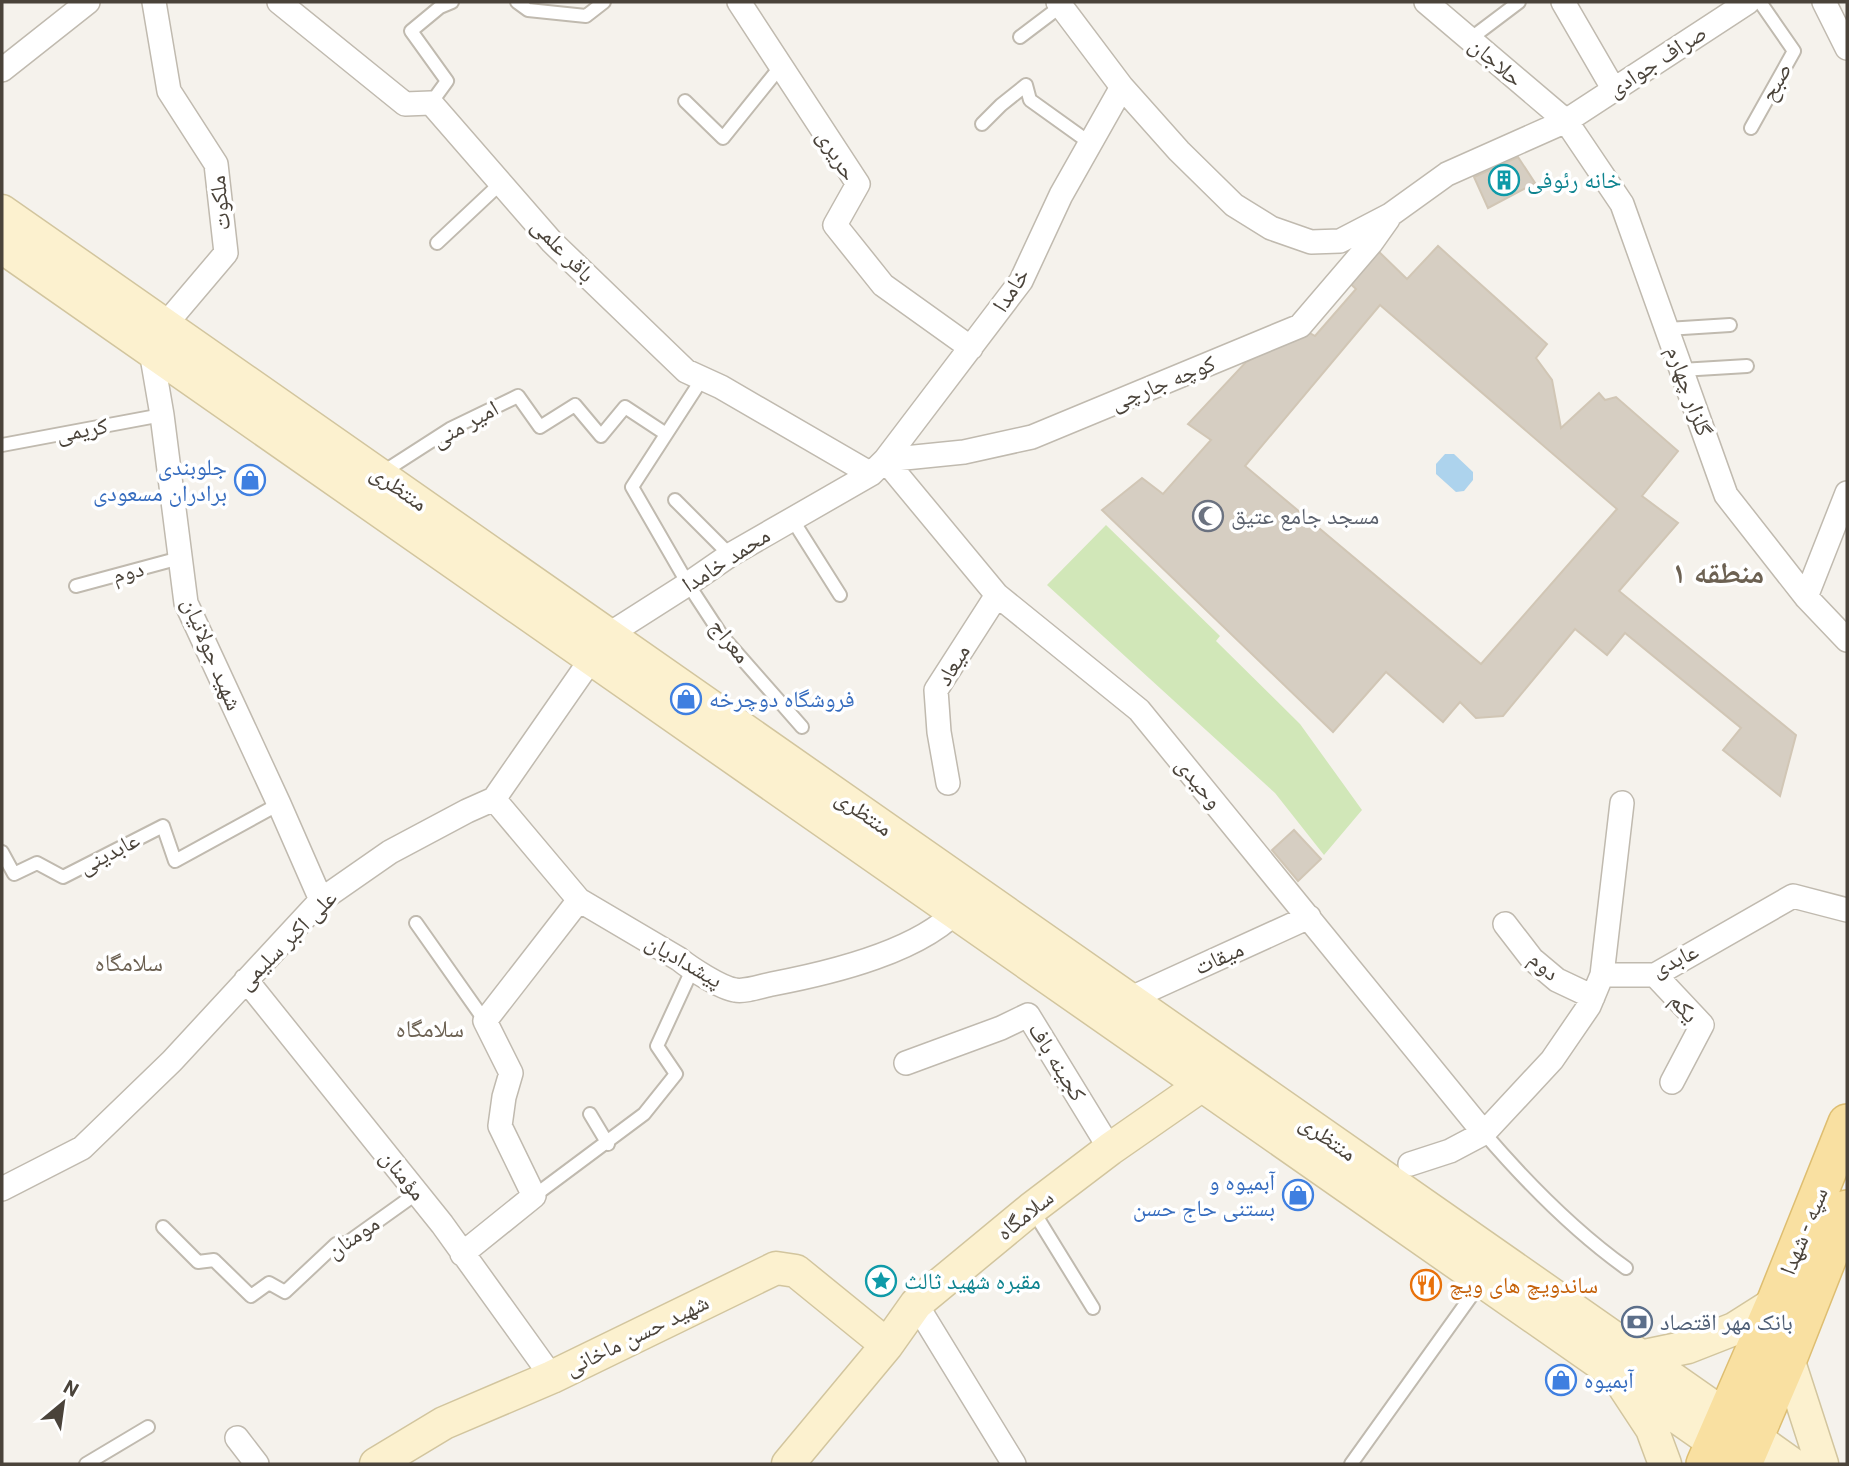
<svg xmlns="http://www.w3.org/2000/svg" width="1849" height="1466" viewBox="0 0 1849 1466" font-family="Roboto,'Noto Naskh Arabic',sans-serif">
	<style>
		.green { fill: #d1e7b8 }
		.water { fill: #add3ed }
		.building { fill: #d6cec2; stroke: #d1c6b5; stroke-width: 2; fill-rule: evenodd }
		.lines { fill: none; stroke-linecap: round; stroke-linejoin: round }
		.lane-casing { stroke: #c0baaf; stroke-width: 16 }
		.street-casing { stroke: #c0baaf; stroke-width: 26 }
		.secondary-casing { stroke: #d2c59e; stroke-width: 35 }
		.primary-casing { stroke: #debe71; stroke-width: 40 }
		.lane { stroke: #fff; stroke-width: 12 }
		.street { stroke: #fff; stroke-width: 23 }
		.secondary { stroke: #fcf1cf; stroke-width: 32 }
		.primary { stroke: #f9e0a1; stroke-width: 37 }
		.labels { text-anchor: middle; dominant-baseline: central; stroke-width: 7; stroke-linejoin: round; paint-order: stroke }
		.street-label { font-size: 23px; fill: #4a433a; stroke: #fff }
		.culture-label { font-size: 23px; fill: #0d838f; stroke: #fff; text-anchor: start }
		.shop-label { font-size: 23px; fill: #366cbe; stroke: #fff; text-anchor: end }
		.worship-label { font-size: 23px; fill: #5b616d; stroke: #fff; text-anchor: start }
		.food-label { font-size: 23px; fill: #c56008; stroke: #fff; text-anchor: start }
		.service-label { font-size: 23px; fill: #4e5e75; stroke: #fff; text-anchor: start }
		.neighbourhood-label { font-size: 24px; fill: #6c6152; stroke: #fff }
		.district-label { font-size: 30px; font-weight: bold; fill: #6c6152; stroke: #fff }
	</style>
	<rect width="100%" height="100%" fill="#f5f2ec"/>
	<path class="green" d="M 1106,525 L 1220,636 L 1216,641 L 1300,724 L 1362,810 L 1324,855 L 1275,793 L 1047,585 Z"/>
	<path class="water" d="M 1445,454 L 1454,454 L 1473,472 L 1473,480 L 1464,491 L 1456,492 L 1436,474 L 1436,464 Z"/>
	<path class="building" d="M 1518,157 L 1535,183 L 1488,208 L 1474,177 Z
		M 1373,246 L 1407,279 L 1438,246 L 1547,344 L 1536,358 L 1552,380 L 1561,428 L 1599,393 L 1605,400 L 1616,397 L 1678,451 L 1642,496 L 1678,523 L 1619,591 L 1796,735 L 1780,796 L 1723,750 L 1741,728 L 1625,633 L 1607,655 L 1575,629 L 1503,716 L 1476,718 L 1460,702 L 1443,722 L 1386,672 L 1333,732 L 1102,510 L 1142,478 L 1163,494 L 1211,440 L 1188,424 L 1246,362 L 1306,331 L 1315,336 L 1356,289 L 1344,278 ZM 1380,305 L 1617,509 L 1481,664 L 1245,466 Z
		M 1294,830 L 1321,859 L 1298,881 L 1272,850 Z"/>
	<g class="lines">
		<g class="lane-casing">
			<path id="lane" d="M 517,2 L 528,10 L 586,16 L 604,2
				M 1020,37 L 1061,6
				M 1470,39 L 1519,2
				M 685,101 L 723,138 L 781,66
				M 431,103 L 447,81 L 411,31 L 440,7 L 452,2
				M 982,124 L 1001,105 L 1026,85 L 1030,100 L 1090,143
				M 1751,128 L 1794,51 L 1760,2
				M 437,243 L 502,182
				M 1667,329 L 1730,325
				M 1681,370 L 1747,366
				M 702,379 L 632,487 L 688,584 L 722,636 L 802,727
				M 2,445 L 162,415
				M 380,474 L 450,429 L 518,396 L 540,427 L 575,405 L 601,436 L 625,407 L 666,434
				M 675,500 L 730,555
				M 792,519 L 840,595
				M 76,586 L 180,558
				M 2,852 L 14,874 L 37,863 L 63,877 L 163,826 L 175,861 L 279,804
				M 416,923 L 485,1021
				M 590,1114 L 608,1144
				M 1484,1133 C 1527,1183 1573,1230 1626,1268
				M 534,1196 L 644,1114 L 676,1074 L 657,1046 L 692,970
				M 1032,1209 L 1093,1308
				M 163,1227 L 198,1262 L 214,1260 L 251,1296 L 269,1283 L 285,1292 L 336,1244 L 347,1243 L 417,1193
				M 86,1464 L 148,1427
				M 1351,1464 L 1482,1281"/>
		</g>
		<g class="street-casing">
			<path id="street" d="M 154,2 L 169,91 L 216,164 L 226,253 L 165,325 L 151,351 L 162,415 L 186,603 L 279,804 L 321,900
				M 279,2 L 405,104 L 431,103 L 552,242 L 686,371 L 721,387 L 871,474
				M 739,2 L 858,184 L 835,225 L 883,285 L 971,348
				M 1058,2 L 1122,87 L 1179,151 L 1234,205 L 1271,228 L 1311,242 L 1340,241 L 1390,215 L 1447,174 L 1566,121 L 1748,2
				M 1426,2 L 1566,121 L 1622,204 L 1726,495 L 1806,597 L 1847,640
				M 1563,2 L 1614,90
				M 1824,2 L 1847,48
				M 2,70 L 88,2
				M 885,460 L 997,595 L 1139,710 L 1484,1133
				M 885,460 L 964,452 L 1032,437 L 1300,326 L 1371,243 L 1388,219
				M 1806,597 L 1847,493
				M 948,783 L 939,732 L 936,690 L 997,595
				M 494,799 L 579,900 L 679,959 C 690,968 721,988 735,990 C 745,992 762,986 772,984 C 830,973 925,951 963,904
				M 1505,924 L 1532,959 L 1557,980 L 1593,997
				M 1602,975 L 1622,803
				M 1655,975 L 1702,1025 L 1672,1082
				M 246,980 L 442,1224 L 552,1377
				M 1129,999 L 1309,917
				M 906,1063 L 1001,1028 L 1028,1015 L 1110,1149
				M 1410,1164 L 1450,1151 L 1484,1133 L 1552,1060 L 1589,1006 L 1602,975 L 1655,975 L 1793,896 L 1847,910
				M 2,1189 L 82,1148 L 172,1061 L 321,900 L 390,852 L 467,811 L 494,799 L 608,635 L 688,584 L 730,555 L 871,474 L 885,460 L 1021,281 L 1061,195 L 1122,87
				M 462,1254 L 534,1196 L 500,1126 L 504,1097 L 511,1073 L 485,1021 L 579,900
				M 916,1304 L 1014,1464
				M 237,1438 L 257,1464"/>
		</g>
		<g class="secondary-casing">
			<path id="secondary" d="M 2,211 L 1726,1416
				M 2,247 L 1714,1443
				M 1640,1357 L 1688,1347 L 1734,1329 L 1775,1303
				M 1788,1359 L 1822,1464
				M 1625,1388 L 1652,1429 L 1665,1464
				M 1754,1437 L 1792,1464
				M 376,1464 L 444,1423 L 552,1377 L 776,1268 L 796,1271 L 887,1345
				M 788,1464 L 887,1345 L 916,1304 L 1031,1209 L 1110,1149 L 1202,1085"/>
		</g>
		<g class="primary-casing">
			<path id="primary" d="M 1705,1464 L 1775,1303 L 1847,1123
				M 1743,1464 L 1788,1359 L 1847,1209"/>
		</g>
		<use href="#lane" class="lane"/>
		<use href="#street" class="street"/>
		<use href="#secondary" class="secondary"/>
		<use href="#primary" class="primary"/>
	</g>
	<defs>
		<g id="building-ring" transform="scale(1.575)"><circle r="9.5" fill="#fff" stroke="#0f9aa8" stroke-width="1.5"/><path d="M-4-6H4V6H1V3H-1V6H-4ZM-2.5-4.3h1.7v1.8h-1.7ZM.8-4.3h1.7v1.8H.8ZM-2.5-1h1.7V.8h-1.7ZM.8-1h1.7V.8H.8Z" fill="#0f9aa8"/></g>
		<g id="shop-ring" transform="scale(1.575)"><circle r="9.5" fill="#fff" stroke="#3f7fe0" stroke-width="1.5"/><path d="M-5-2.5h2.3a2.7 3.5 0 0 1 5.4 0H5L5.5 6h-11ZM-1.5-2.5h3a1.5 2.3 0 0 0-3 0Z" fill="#3f7fe0"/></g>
		<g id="mosque-ring" transform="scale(1.575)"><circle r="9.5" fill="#fff" stroke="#6b7280" stroke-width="1.5"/><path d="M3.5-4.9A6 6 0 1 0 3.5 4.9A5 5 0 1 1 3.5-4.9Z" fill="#6b7280"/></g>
		<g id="sight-ring" transform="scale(1.575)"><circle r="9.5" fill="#fff" stroke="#0f9aa8" stroke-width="1.5"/><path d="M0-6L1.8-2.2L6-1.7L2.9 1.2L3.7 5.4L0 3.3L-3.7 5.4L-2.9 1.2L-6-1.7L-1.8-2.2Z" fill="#0f9aa8"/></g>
		<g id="restaurant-ring" transform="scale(1.575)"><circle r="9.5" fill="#fff" stroke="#e8710a" stroke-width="1.5"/><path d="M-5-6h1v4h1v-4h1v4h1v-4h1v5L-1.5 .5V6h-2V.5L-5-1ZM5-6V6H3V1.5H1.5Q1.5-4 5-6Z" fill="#e8710a"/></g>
		<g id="bank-ring" transform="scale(1.575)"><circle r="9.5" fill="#fff" stroke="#5c6f8a" stroke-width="1.5"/><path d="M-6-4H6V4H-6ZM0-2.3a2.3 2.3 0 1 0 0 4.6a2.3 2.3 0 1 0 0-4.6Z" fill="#5c6f8a"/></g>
	</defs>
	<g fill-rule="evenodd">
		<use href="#building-ring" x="1504" y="180"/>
		<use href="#shop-ring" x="250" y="480"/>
		<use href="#mosque-ring" x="1208" y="516"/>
		<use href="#shop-ring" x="686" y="699"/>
		<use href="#shop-ring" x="1298" y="1195"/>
		<use href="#sight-ring" x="881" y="1281"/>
		<use href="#restaurant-ring" x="1426" y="1285"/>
		<use href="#bank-ring" x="1637" y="1322"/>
		<use href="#shop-ring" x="1561" y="1380"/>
	</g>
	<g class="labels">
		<g class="street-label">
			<text transform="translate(1657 61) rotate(-33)">صراف جوادی</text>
			<text transform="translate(1496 62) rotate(41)">حلاجان</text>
			<text transform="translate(1776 82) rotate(-61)">صبح</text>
			<text transform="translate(837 155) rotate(59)">حریری</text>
			<text transform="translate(220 203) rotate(-96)">ملکوت</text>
			<text transform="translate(563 250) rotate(46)">باقر علمی</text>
			<text transform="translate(1011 290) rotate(-57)">خامدا</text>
			<text transform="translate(1163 383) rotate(-22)">کوچه جارچی</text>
			<text transform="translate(1689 391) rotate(70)">گلزار چهارم</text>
			<text transform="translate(465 424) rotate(-29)">امیر منی</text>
			<text transform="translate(82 430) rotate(-10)">کریمی</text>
			<text transform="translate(399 488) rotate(35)">منتظری</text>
			<text transform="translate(726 560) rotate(-33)">محمد خامدا</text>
			<text transform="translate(128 572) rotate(-15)">دوم</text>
			<text transform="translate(730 641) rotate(51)">معراج</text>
			<text transform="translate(212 654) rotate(67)">شهید جولانیان</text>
			<text transform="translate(953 665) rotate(-59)">میعاد</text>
			<text transform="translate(1199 783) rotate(51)">وحیدی</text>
			<text transform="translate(864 813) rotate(35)">منتظری</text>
			<text transform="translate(109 853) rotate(-27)">عابدینی</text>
			<text transform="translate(287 940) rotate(-45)">علی اکبر سلیمی</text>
			<text transform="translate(1219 958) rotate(-24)">میقات</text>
			<text transform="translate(1675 960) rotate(-25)">عابدی</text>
			<text transform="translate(684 961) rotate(30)">پیشدادیان</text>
			<text transform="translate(1544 966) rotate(41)">دوم</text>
			<text transform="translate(1684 1008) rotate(50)">یکم</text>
			<text transform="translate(1057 1062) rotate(58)">کجینه باف</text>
			<text transform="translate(1328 1138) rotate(35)">منتظری</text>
			<text transform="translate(403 1175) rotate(51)">مؤمنان</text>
			<text transform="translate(1025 1215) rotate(-39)">سلامگاه</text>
			<text transform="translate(1804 1231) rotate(-68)">سپه - شهدا</text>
			<text transform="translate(353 1237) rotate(-34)">مومنان</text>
			<text transform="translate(637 1335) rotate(-26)">شهید حسن ماخانی</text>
		</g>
		<g class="culture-label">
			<text x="1527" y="180">خانه رئوفی</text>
			<text x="904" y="1281">مقبره شهید ثالث</text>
		</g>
		<g class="shop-label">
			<text x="227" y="467">جلوبندی<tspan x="227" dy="26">برادران مسعودی</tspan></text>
			<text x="709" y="699" text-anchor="start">فروشگاه دوچرخه</text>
			<text x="1275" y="1182">آبمیوه و<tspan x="1275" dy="26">بستنی حاج حسن</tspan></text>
			<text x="1584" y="1380" text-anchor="start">آبمیوه</text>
		</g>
		<g class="worship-label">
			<text x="1231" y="516">مسجد جامع عتیق</text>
		</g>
		<g class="food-label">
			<text x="1449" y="1285">ساندویچ های ویچ</text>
		</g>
		<g class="service-label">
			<text x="1660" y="1322">بانک مهر اقتصاد</text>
		</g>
		<g class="neighbourhood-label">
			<text x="129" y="963">سلامگاه</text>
			<text x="430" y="1029">سلامگاه</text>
		</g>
		<g class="district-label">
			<text x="1718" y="572">منطقه ۱</text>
		</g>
	</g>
	<rect width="1849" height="1466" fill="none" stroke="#4a433a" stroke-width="7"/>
	<g transform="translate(63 1403) rotate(29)" stroke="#ffffff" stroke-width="5" paint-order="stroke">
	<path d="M0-5L12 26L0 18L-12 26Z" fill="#4a433a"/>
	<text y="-10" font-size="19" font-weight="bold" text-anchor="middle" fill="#4a433a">N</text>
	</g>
</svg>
